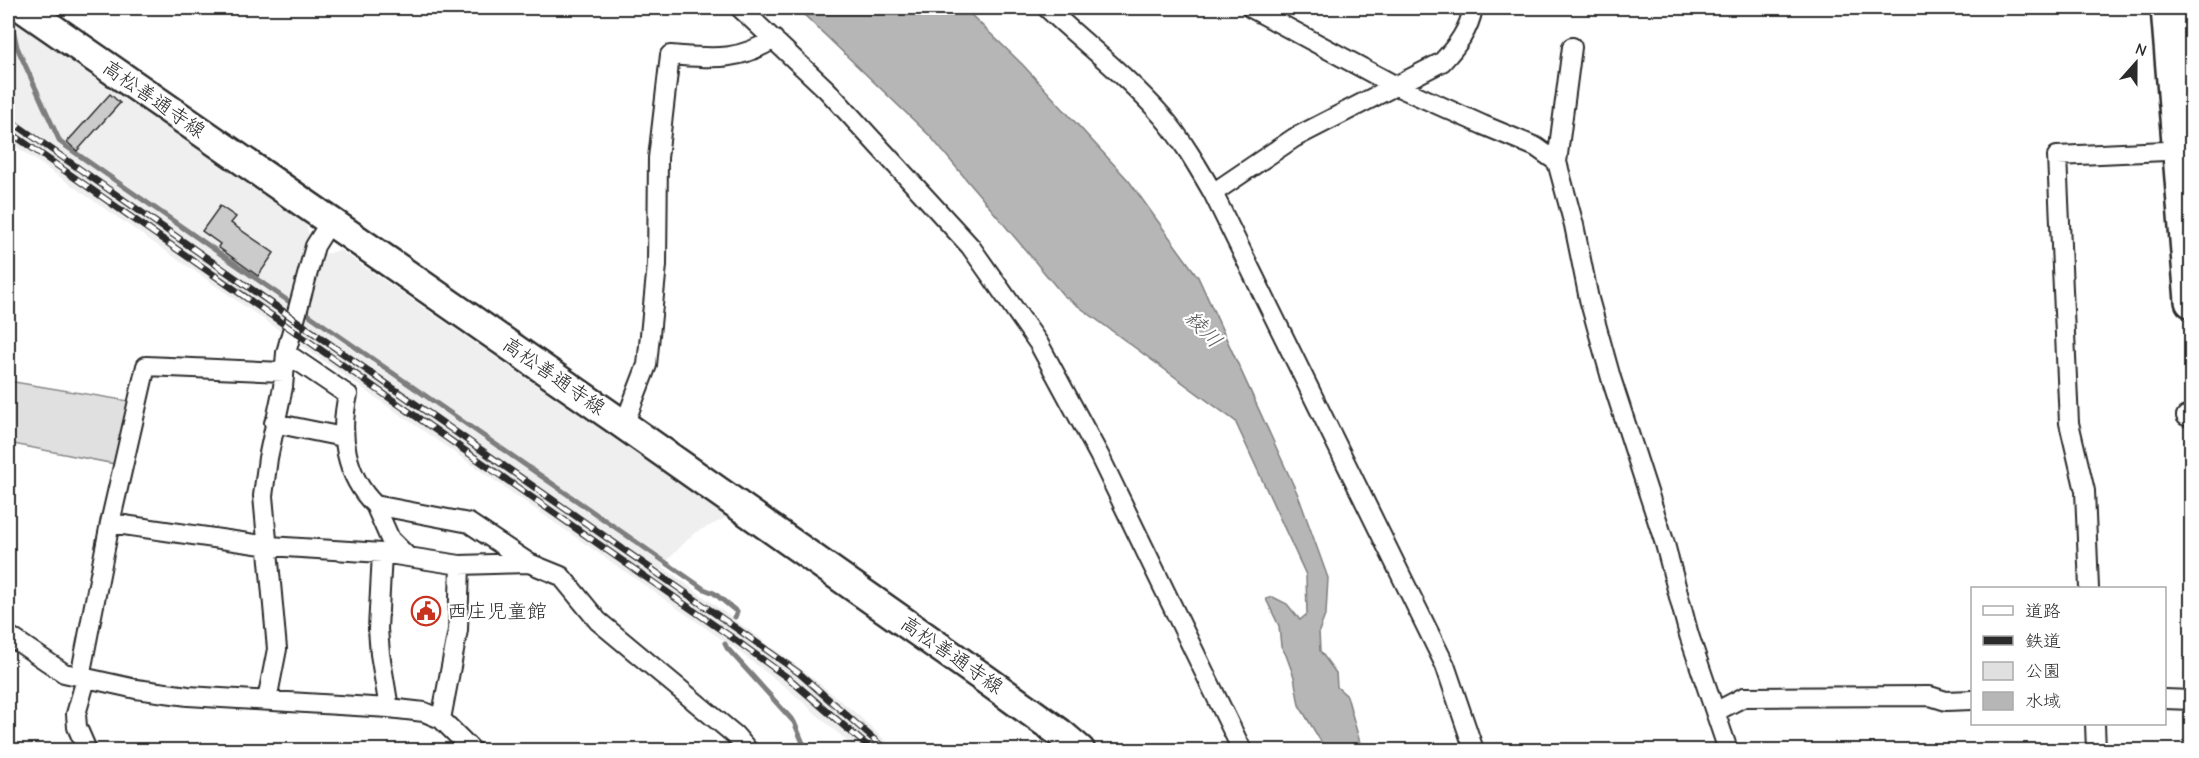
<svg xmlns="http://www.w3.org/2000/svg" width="2199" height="758" viewBox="0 0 2199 758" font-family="'Comic Neue','Klee One',sans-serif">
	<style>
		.built { fill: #efefef }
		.green { fill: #e0e0e0; stroke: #868686; stroke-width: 1.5 }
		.water { fill: #b6b6b6; stroke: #7e7e7e; stroke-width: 1.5 }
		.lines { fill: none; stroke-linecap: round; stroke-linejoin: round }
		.stream { stroke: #7e7e7e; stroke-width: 5 }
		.building { fill: #cbcbcb; stroke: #2b2b2b; stroke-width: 1.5 }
		.street-casing { stroke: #2b2b2b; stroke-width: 22 }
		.primary-casing { stroke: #2b2b2b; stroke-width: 33 }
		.highway-casing { stroke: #2b2b2b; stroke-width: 38 }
		.street { stroke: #fff; stroke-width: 18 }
		.primary { stroke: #fff; stroke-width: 28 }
		.highway { stroke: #fff; stroke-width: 33 }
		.rail-casing { stroke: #2b2b2b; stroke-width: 7 }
		.rail { stroke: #fff; stroke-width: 4.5; stroke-dasharray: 14; stroke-linecap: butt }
		.labels { text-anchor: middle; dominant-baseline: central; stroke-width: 4.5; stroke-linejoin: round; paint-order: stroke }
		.street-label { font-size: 20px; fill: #2b2b2b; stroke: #fff }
		.poi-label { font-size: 20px; fill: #2b2b2b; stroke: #fff; text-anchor: start }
		.water-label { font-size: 21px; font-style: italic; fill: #5c5c5c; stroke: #fff }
	</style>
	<rect width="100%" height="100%" fill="#fff"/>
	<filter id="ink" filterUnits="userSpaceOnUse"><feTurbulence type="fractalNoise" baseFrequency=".0167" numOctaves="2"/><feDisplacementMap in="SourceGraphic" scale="12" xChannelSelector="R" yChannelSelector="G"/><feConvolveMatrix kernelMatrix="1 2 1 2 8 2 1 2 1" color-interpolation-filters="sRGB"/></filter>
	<g filter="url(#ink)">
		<path class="built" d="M 8,16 L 306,224 L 311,243 L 290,309 L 305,319 L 325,254 L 340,250 L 728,517 L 694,533 L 662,566 L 804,671 L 857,714 L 896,750 L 857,750 L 788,689 L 730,645 L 8,141 Z"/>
		<path class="green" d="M 8,381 L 129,401 L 115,464 L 8,443 Z"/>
		<path class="water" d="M 797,8 L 964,8 L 1022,64 L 1129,181 L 1198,277 L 1298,495 L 1328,578 L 1326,613 L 1319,631 L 1320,651 L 1336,673 L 1337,687 L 1347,696 L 1362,750 L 1326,750 L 1299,705 L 1294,677 L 1286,655 L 1281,646 L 1279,626 L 1266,599 L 1273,597 L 1287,604 L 1300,620 L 1307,614 L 1306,575 L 1235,421 L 1063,295 L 930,136 Z"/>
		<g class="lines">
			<path class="stream" d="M 14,18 L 12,24 L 17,47 L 60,142 L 294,305
				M 302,310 L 704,589 L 714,593 L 737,612 L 735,617
				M 725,644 L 727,648 L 794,722 L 806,750"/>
		</g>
		<path class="building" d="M 110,94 L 120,103 L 77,151 L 67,142 Z
			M 220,206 L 236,217 L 231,223 L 274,253 L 258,276 L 218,247 L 220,244 L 202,231 Z"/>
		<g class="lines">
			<g class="street-casing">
				<path id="street" d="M 740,8 L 827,90 L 970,246 L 1039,344 L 1099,455 L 1242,750
					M 1047,8 C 1085,44 1127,76 1162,116 C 1182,139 1198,167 1213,193 L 1445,665 L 1474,750
					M 1251,8 L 1396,86 L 1483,125 L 1536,147 L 1557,162
					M 1572,47 L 1557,162 L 1574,225 L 1589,299 L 1611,378 L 1665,544 L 1689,635 L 1728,750
					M 1213,193 L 1294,138 L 1442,62 C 1457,46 1469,30 1473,8
					M 286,353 L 348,395 C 339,433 345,476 375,505 L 469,523 L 529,563
					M 2186,416 L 2192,415
					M 274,423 L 343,437
					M 624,425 L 647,365 L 657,265 L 658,158 L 670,55 C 712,58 737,62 774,39
					M 375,505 L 390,539 L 408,557
					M 110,523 L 269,546 L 382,553 L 460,565 L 529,563 L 561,576 L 598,621 L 735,735 L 748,750
					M 382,553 L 378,629 L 380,654 L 389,708
					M 2089,588 L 2085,491 L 2069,423 L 2057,156 L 2187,150
					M 8,635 L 64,673 L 136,689 L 188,696 L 389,708 L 424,712 L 441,719 L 472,750
					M 80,677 L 110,523 L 146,366 L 284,372
					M 86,679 L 76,714 L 77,727 L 87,750
					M 2164,699 L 2192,700
					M 267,700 L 277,649 L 263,496 L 268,458 L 283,387 L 286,353 L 315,246 L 330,222
					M 1715,712 L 1744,697 L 1930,696 L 1946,701 L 1972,700
					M 441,719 L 458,630 L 460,565
					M 2095,724 L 2096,750"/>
			</g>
			<g class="primary-casing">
				<path id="primary" d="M 23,8 L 624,425 L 985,679 L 1060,733 L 1080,750"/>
			</g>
			<g class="highway-casing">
				<path id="highway" d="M 2168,8 L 2192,301"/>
			</g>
			<use href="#street" class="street"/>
			<use href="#primary" class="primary"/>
			<use href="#highway" class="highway"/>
			<g class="rail-casing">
				<path id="rail" d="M 8,119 L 743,633 L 799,673 L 886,750
					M 8,131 L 737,641 L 792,681 L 872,750"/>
			</g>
			<use href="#rail" class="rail"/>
		</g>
	</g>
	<defs>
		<g id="civic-ring" transform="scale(1.5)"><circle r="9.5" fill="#fff" stroke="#c8321e" stroke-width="1.5"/><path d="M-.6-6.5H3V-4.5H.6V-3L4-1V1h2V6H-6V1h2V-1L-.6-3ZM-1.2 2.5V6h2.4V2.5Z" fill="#c8321e"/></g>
	</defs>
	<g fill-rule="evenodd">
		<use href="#civic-ring" x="426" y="611"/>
	</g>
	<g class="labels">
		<g class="street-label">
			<text transform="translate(154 99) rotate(35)">高松善通寺線</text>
			<text transform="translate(554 376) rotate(35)">高松善通寺線</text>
			<text transform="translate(952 655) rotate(35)">高松善通寺線</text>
		</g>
		<g class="poi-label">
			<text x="447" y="611">西庄児童館</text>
		</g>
		<g class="water-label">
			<text transform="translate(1204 329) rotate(47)">綾川</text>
		</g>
	</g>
	<rect width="2199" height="758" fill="none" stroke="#fff" stroke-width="30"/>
	<rect x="15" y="15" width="2169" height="728" fill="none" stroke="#2b2b2b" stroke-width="2" filter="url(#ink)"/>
	<rect x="1971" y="587" width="195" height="138" fill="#ffffff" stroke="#aaaaaa" stroke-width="1.5"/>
	<rect x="1983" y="606" width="30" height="9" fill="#ffffff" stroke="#aaaaaa" stroke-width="1.5"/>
	<text x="2025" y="617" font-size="18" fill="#2b2b2b">道路</text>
	<rect x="1983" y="636" width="30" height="9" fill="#2b2b2b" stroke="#aaaaaa" stroke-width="1.5"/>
	<text x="2025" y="647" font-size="18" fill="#2b2b2b">鉄道</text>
	<rect x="1983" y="662" width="30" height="18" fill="#e0e0e0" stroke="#aaaaaa" stroke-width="1.5"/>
	<text x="2025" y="677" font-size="18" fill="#2b2b2b">公園</text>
	<rect x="1983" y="692" width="30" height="18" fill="#b6b6b6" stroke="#aaaaaa" stroke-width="1.5"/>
	<text x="2025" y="707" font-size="18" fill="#2b2b2b">水域</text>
	<g transform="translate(2136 63) rotate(21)" stroke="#ffffff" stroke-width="4.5" paint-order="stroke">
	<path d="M0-4.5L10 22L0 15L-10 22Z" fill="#2b2b2b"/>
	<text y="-9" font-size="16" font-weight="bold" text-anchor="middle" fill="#2b2b2b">N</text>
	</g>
</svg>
